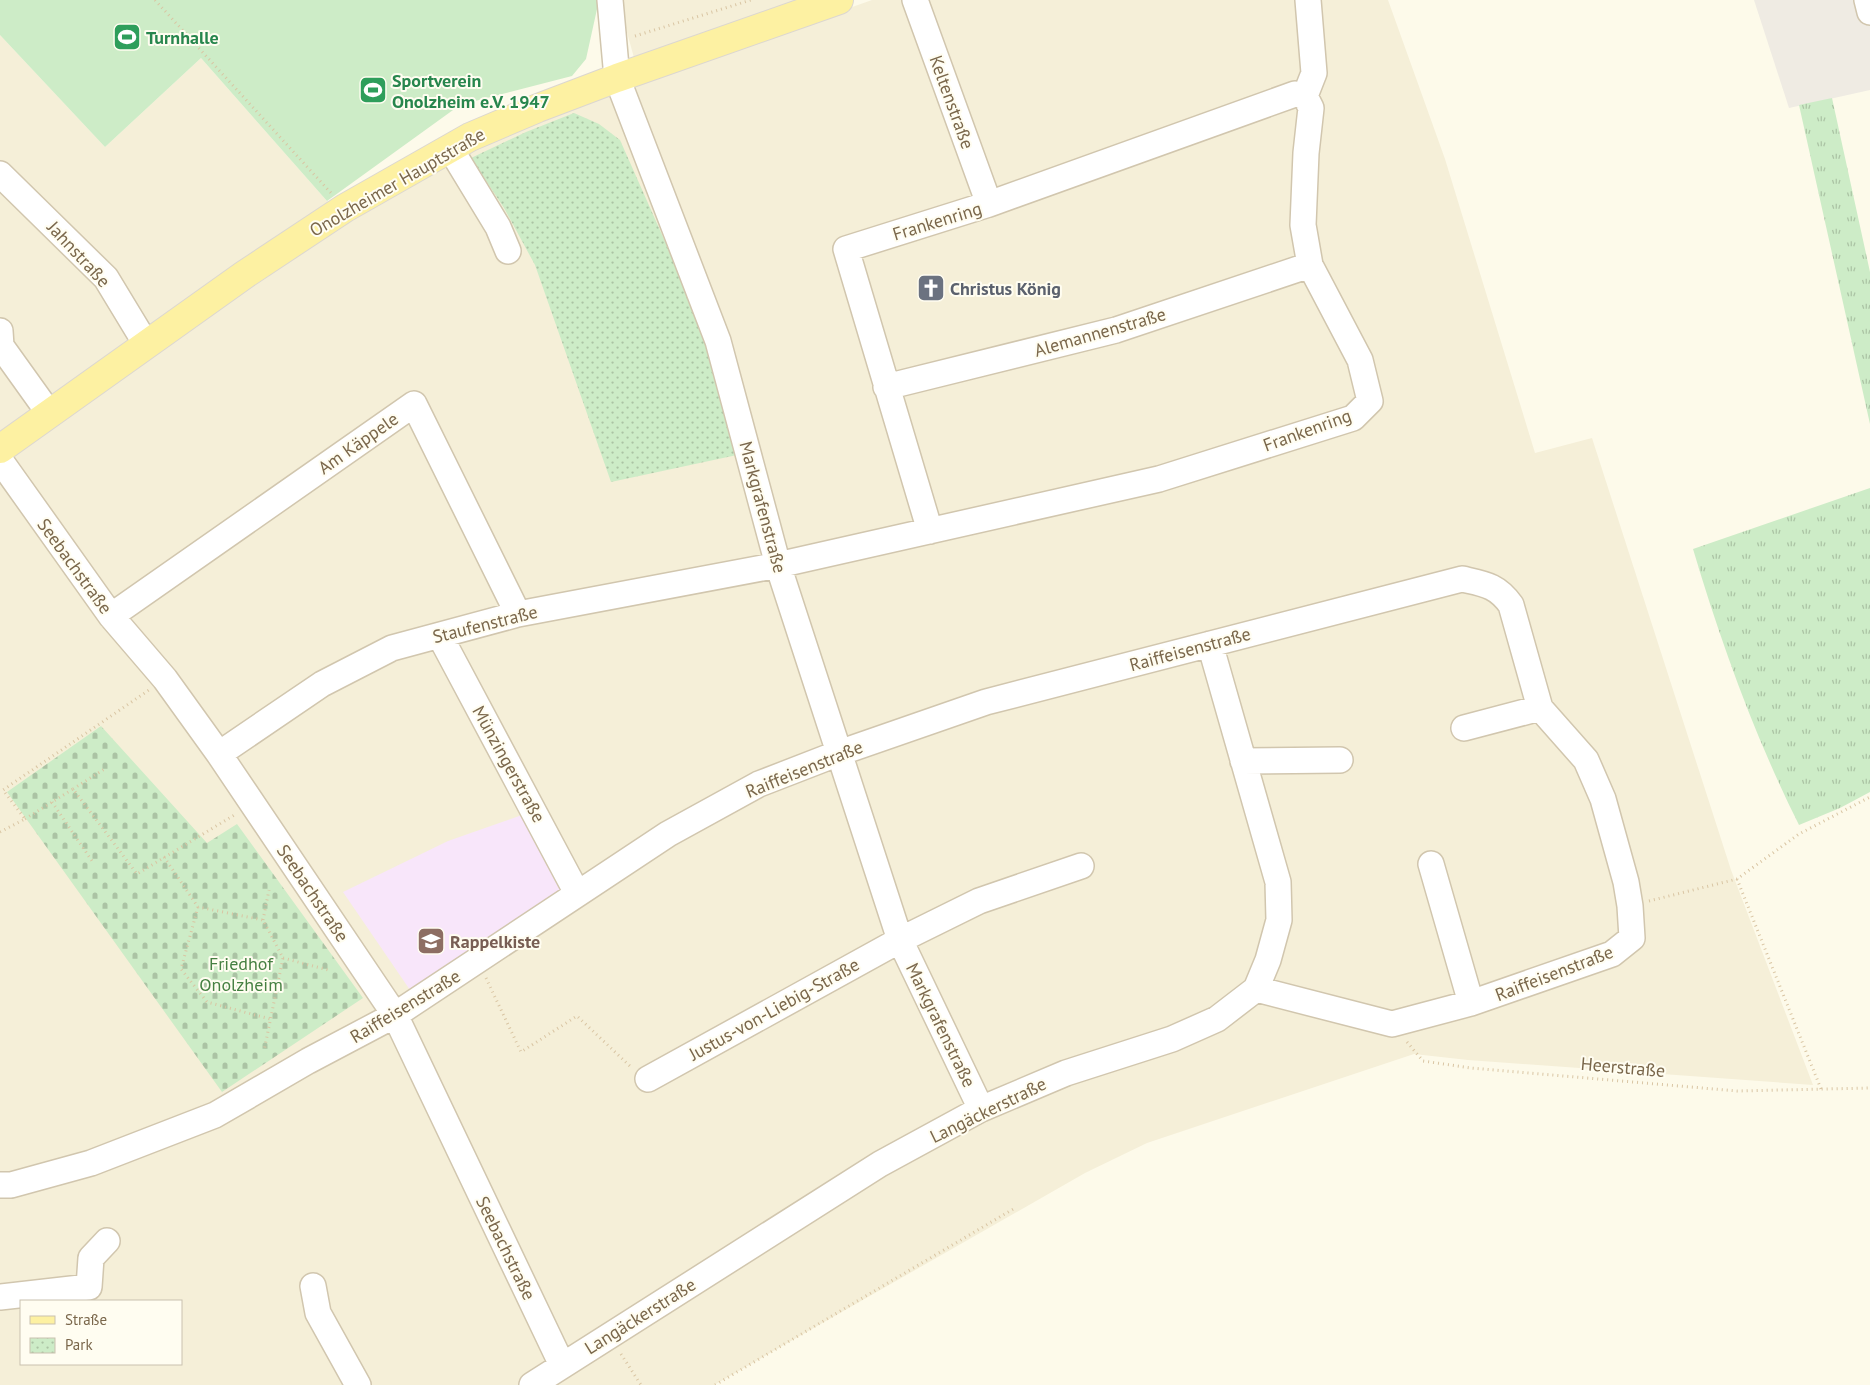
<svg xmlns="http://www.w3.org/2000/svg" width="1870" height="1385" viewBox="0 0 1870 1385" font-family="'PT Sans',sans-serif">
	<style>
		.residential { fill: #f5efd8; fill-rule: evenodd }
		.industrial { fill: #efebe3 }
		.education { fill: #f8e6fa }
		.grass { fill: url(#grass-tufts) }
		.cemetery { fill: url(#cemetery-stones) }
		.park { fill: url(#park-dots) }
		.garden { fill: #cdecc7 }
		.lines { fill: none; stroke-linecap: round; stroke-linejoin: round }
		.minor-casing { stroke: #d1c6ae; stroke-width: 28 }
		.major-casing { stroke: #dcd7d0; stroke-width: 30 }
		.path { stroke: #d9c5a3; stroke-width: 3; stroke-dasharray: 1 4; stroke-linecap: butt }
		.minor { stroke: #fff; stroke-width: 25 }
		.major { stroke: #fdf1a2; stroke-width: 28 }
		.labels { text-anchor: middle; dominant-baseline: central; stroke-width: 4; stroke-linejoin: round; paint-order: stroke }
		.leisure-label { font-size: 18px; font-weight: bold; fill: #27864d; stroke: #fffdf1; text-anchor: start }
		.street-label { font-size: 18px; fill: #7a674b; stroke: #fffdf1 }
		.worship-label { font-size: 18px; font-weight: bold; fill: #5b616d; stroke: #fffdf1; text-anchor: start }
		.education-label { font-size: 18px; font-weight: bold; fill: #785e54; stroke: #fffdf1; text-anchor: start }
		.park-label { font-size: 18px; fill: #468042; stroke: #fffdf1 }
	</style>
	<defs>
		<pattern id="grass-tufts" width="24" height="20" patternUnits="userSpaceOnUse" patternTransform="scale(1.25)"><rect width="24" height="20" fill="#cdecc7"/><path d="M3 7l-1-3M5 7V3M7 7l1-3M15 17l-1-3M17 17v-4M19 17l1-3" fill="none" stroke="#abc3a4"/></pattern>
		<pattern id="cemetery-stones" width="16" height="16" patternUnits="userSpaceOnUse" patternTransform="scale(1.25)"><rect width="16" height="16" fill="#cdecc7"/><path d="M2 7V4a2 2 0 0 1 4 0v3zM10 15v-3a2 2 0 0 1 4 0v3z" fill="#abc3a4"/></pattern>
		<pattern id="park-dots" width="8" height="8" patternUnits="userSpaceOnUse" patternTransform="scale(1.25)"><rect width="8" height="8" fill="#cdecc7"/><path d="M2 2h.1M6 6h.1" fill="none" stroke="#abc3a4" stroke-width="1.8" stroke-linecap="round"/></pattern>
	</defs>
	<rect width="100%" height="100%" fill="#fdfaea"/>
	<path class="residential" d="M 618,0 L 793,0 L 796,27 L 872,0 L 1388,0 L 1445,159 L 1535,453 L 1592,438 L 1731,870 L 1813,1085 L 1468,1060 L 1414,1054 L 1147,1143 L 1085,1173 L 714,1385 L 0,1385 L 0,35 L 105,147 L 201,58 L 327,201 L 345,215 L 466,152 L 641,83 ZM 21,1301 L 181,1301 L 181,1364 L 21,1364 Z"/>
	<path class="industrial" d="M 1754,0 L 1870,0 L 1870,90 L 1789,108 Z"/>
	<path class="education" d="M 522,815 L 564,891 L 410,990 L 343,892 L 448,841 Z"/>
	<path class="grass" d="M 1832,98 L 1870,272 L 1870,424 L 1799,105 Z
		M 1870,488 L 1870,792 L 1840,808 L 1799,825 C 1755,737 1721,643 1693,549 Z"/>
	<path class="cemetery" d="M 101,726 L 207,843 L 237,824 L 363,998 L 222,1092 L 7,792 Z"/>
	<path class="park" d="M 574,113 L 599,124 L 620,140 L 667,246 L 693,297 L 737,455 L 611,482 L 535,265 L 504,208 L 471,158 L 526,132 Z"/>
	<path class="garden" d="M 0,0 L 599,0 L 586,59 L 572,76 L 460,105 L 327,201 L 201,58 L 105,147 L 0,35 Z"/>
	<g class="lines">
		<g class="minor-casing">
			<path id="minor" d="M 610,0 L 617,78 L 718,341 L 778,565 L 900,940 L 981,1109
				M 915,0 L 989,204
				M 1867,0 L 1870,12
				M 1305,96 L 1314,73 L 1308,0
				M 450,148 L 498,227 L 508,251
				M 0,174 L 106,278 L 146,344
				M 0,331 L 1,346 L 49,413
				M 886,387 L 1116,330 L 1310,265
				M 0,460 L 111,616 L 165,679 L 219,754 L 395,1015 L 562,1365
				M 111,616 L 414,404 L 518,614
				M 440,636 L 577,893
				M 1464,728 L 1540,708
				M 219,754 L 322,684 L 392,648 L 518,614 L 778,565 L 1159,479 L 1353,418 L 1370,401 L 1360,360 L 1310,265 L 1303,225 L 1306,153 L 1311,108 L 1305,96 L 1295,94 L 989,204 L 846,249 L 930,531
				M 1243,761 L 1340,760
				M 1431,864 L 1471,1003
				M 648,1079 L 900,940 L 979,901 L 1081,866
				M 0,1185 L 11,1185 L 91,1163 L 215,1115 L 308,1061 L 395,1015 L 668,834 L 759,784 L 839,753 L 986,702 L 1462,579 C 1484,584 1497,585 1511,605 L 1540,708 L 1586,760 L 1603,799 L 1626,882 L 1630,906 L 1632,938 L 1612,954 L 1471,1003 L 1392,1024 L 1256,989
				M 313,1286 L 318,1313 L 358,1385
				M 0,1297 L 89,1287 L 91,1258 L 107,1241
				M 532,1385 L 880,1164 L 981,1109 L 1066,1073 L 1172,1039 L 1217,1019 L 1256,989 L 1268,960 L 1279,920 L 1278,882 L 1210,644"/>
		</g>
		<g class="major-casing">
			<path id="major" d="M 0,449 L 244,275 L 345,208 L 470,137 L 538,108 L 617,78 L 839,0"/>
		</g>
		<path class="path" d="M 155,0 L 331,193
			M 635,36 L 751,0
			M 73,789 L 106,768
			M 52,802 L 92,861
			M 25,819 L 73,789 L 137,874 L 236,814
			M 0,832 L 25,819 L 3,790 L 149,690
			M 164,857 L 198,907 L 263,920 L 283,958 L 264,1051
			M 1737,879 L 1821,1089
			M 1649,901 L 1737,879 L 1799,834 L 1870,797
			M 198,907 L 181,969 L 207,1002 L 270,1019
			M 263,920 L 269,890
			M 283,958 L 328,970
			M 486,978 L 521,1052 L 577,1016 L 632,1068
			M 1407,1042 L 1423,1061 L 1471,1068 L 1737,1091 L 1870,1088
			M 621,1354 L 641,1385
			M 715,1385 L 1015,1208"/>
		<use href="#minor" class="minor"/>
		<use href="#major" class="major"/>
	</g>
	<defs>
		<g id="stadium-square" transform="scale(1.4375)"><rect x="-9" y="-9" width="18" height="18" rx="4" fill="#2e9e5b" stroke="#fffdf1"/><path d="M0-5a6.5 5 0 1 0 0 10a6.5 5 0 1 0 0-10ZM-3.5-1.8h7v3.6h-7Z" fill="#fff"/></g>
		<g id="church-square" transform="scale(1.4375)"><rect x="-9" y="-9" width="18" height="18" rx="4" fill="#6b7280" stroke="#fffdf1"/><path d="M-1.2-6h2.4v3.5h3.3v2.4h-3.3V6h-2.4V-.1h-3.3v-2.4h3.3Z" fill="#fff"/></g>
		<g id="school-square" transform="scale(1.4375)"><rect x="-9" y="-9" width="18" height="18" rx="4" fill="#8d6e63" stroke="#fffdf1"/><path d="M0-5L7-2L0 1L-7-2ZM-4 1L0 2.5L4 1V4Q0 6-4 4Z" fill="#fff"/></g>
	</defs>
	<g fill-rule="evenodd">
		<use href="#stadium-square" x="127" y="37"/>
		<use href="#stadium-square" x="373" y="90"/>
		<use href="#church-square" x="931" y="288"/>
		<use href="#school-square" x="431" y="941"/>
	</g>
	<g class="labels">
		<g class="leisure-label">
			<text x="146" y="37">Turnhalle</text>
			<text x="392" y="80">Sportverein<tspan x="392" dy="21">Onolzheim e.V. 1947</tspan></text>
		</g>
		<g class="street-label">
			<text transform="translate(952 102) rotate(70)">Keltenstraße</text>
			<text transform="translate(397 182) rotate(-30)">Onolzheimer Hauptstraße</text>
			<text transform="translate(937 221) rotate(-17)">Frankenring</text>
			<text transform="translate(79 254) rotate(47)">Jahnstraße</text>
			<text transform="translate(1100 332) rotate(-16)">Alemannenstraße</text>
			<text transform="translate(1307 430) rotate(-20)">Frankenring</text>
			<text transform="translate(358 443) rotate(-35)">Am Käppele</text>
			<text transform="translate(763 507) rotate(75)">Markgrafenstraße</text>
			<text transform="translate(75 566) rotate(54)">Seebachstraße</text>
			<text transform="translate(485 624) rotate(-14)">Staufenstraße</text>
			<text transform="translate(1190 649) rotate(-15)">Raiffeisenstraße</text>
			<text transform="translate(509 764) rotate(61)">Münzingerstraße</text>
			<text transform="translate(804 769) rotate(-22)">Raiffeisenstraße</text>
			<text transform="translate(313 893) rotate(56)">Seebachstraße</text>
			<text transform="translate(1554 973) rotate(-21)">Raiffeisenstraße</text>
			<text transform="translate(405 1006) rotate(-31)">Raiffeisenstraße</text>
			<text transform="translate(774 1009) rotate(-29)">Justus-von-Liebig-Straße</text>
			<text transform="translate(941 1025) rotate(64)">Markgrafenstraße</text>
			<text transform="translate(1623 1067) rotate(5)">Heerstraße</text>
			<text transform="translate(988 1110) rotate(-26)">Langäckerstraße</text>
			<text transform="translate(506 1248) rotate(64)">Seebachstraße</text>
			<text transform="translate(640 1316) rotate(-32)">Langäckerstraße</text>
		</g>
		<g class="worship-label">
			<text x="950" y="288">Christus König</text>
		</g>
		<g class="education-label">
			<text x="450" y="941">Rappelkiste</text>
		</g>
		<g class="park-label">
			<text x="241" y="963">Friedhof<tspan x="241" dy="21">Onolzheim</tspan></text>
		</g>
	</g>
	<rect x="20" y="1300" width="162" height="65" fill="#fffdf1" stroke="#cac1af"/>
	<rect x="30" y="1316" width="25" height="8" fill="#fdf1a2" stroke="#cac1af"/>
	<text x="65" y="1325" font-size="15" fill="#7a674b">Straße</text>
	<rect x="30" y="1338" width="25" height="15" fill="url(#park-dots)" stroke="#cac1af"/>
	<text x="65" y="1350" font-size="15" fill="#7a674b">Park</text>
</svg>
